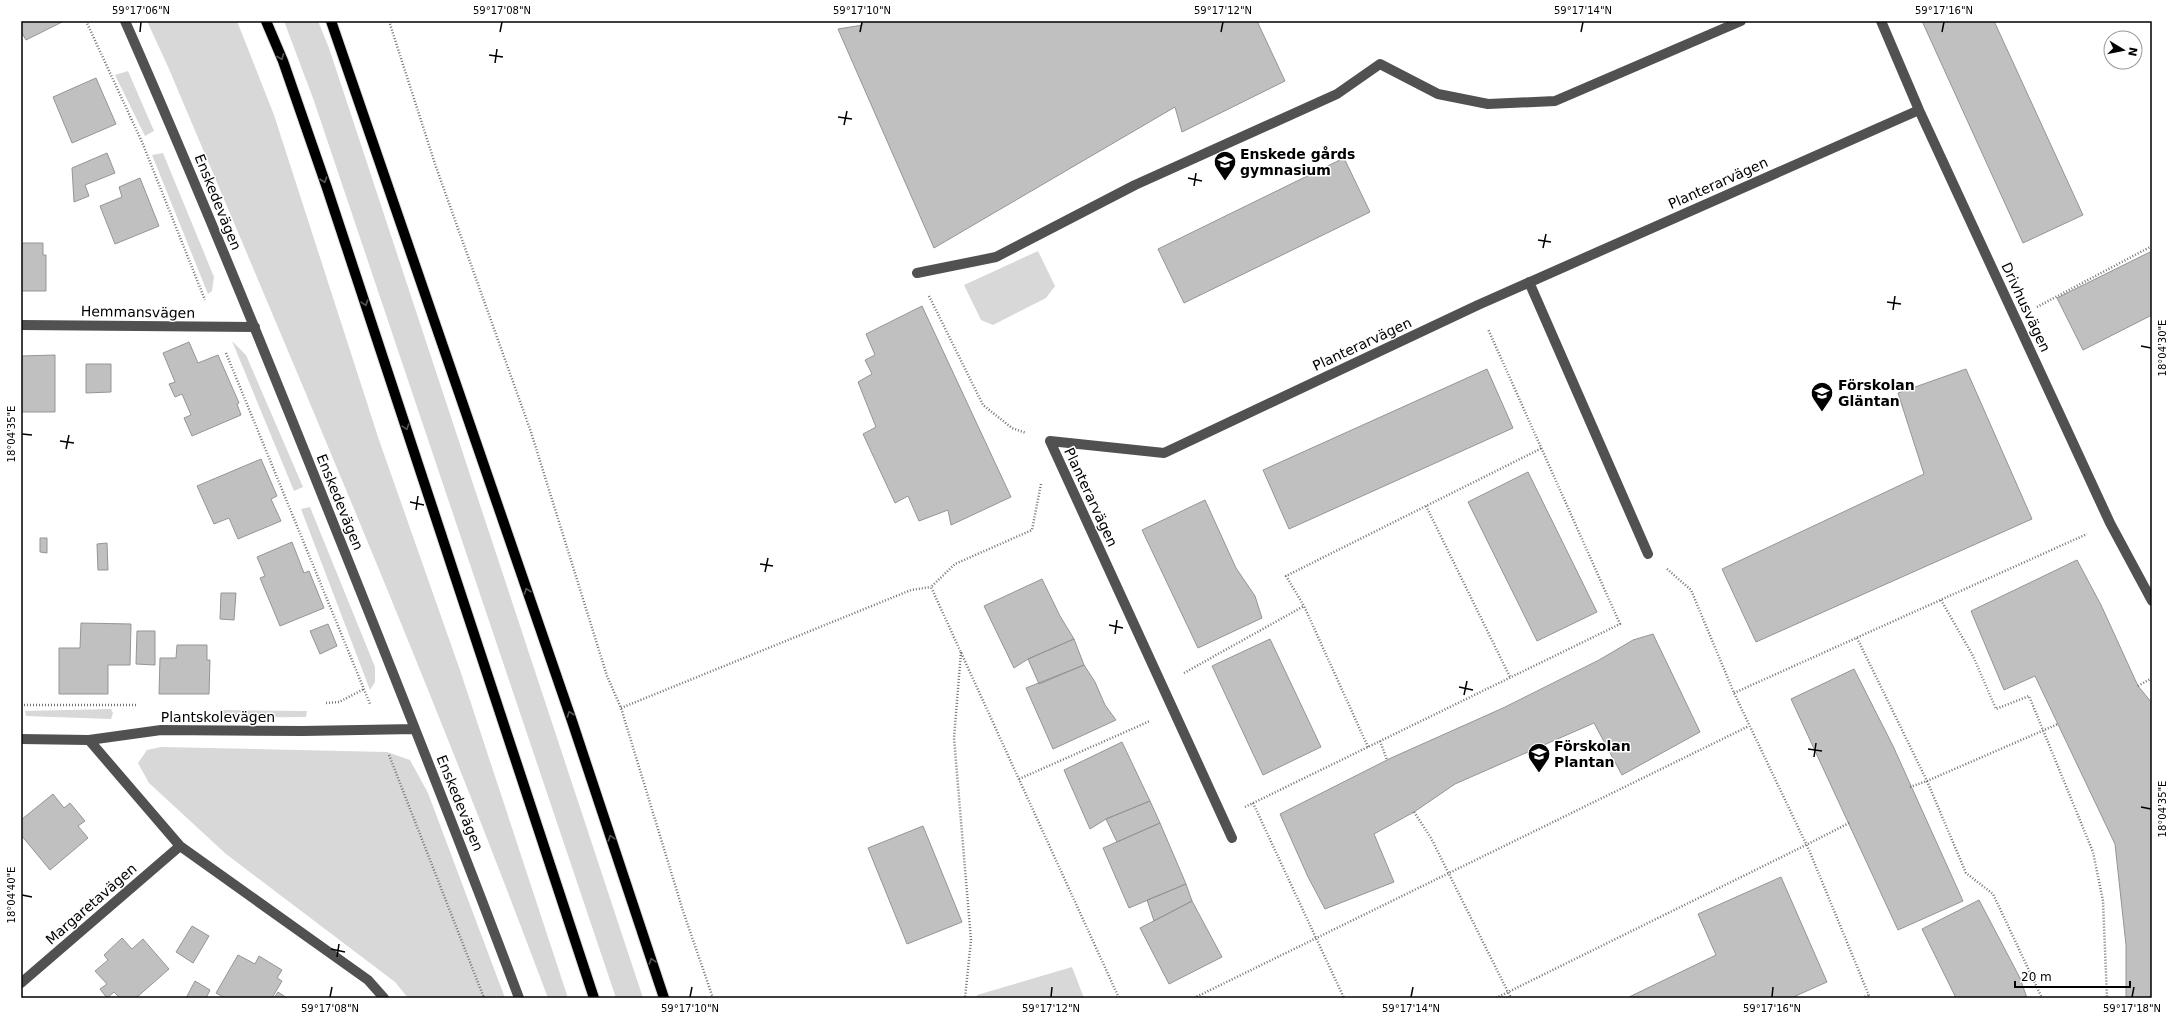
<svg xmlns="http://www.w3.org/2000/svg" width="2173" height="1019" viewBox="0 0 2173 1019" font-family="'DejaVu Sans',sans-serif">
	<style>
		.green { fill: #d8d8d8 }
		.building { fill: #c0c0c0; stroke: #959595 }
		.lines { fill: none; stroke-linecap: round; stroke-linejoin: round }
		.major-casing { stroke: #dbdbdb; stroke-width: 12 }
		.path { stroke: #737373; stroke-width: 2.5; stroke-dasharray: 1 2; stroke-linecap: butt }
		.minor { stroke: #515151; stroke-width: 10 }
		.major { stroke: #000; stroke-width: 10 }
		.oneway { stroke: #595959 }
		.ticks { fill: none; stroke: #000; stroke-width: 1.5 }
		.labels { text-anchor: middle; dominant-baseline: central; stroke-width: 3; stroke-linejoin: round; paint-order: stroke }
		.poi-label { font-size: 14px; font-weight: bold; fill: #000; stroke: #fff; text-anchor: start }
		.street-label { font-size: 14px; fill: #000; stroke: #fff }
		.neatline { fill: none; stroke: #000; stroke-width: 1.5 }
		.ticks-label { font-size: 10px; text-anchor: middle; fill: #000 }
	</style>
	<rect width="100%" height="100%" fill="#fff"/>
	<path class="green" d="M 147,21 L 237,21 L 274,115 L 379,440 L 461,673 L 568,998 L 548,998 C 431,685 299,377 169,69 Z
		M 284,21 L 318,21 L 329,48 L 643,998 L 616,998 L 314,101 Z
		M 128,71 L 154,131 L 145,136 L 115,75 Z
		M 163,153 L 214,277 L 212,291 L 208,294 L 152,155 Z
		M 1038,251 L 1055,286 L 1046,298 L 993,325 L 981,320 L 964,285 Z
		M 232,341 L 246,355 L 303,487 L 294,491 Z
		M 310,507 L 375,667 L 375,682 L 370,690 L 301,509 Z
		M 111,709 L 113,713 L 111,719 L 26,716 L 25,711 Z
		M 220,710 L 307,711 L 306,717 L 219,718 Z
		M 161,747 L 387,752 L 410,760 L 428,793 L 505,998 L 408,998 L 395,982 L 226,854 L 149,783 L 138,763 L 147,750 Z
		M 1072,967 L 1084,998 L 977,998 L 977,995 Z"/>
	<path class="building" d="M 21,21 L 64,21 L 26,40 L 21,31 Z
		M 861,21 L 1257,21 L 1285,81 L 1182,132 L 1175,107 L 934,248 L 838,29 L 863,25 Z
		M 1922,21 L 1994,21 L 2083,215 L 2023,243 Z
		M 96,78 L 116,124 L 72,143 L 53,97 Z
		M 107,153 L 115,173 L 85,185 L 89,196 L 74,202 L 72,168 Z
		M 1344,158 L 1370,212 L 1184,303 L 1158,249 Z
		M 140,178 L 159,226 L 115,244 L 100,206 L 122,197 L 119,187 Z
		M 21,243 L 43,243 L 43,255 L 46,255 L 46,291 L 21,291 Z
		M 2152,251 L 2152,315 L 2083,350 L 2057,298 Z
		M 922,306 L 1011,497 L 951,525 L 948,510 L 919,521 L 908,496 L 895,503 L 863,434 L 876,427 L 858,382 L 872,374 L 865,360 L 875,355 L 866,334 Z
		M 189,342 L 198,363 L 218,355 L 239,403 L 237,404 L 241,415 L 192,436 L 184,418 L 191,415 L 182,394 L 175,397 L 169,384 L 175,382 L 163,353 Z
		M 55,355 L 55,412 L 21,412 L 21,356 Z
		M 86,364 L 111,364 L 111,392 L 86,393 Z
		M 1487,369 L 1513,428 L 1289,529 L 1263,470 Z
		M 1966,369 L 2032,519 L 1756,642 L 1722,569 L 1924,474 L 1898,393 Z
		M 261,459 L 277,496 L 271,499 L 281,521 L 238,539 L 229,518 L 214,524 L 197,486 Z
		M 1528,472 L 1597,612 L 1537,641 L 1468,502 Z
		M 1205,500 L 1236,568 L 1255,596 L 1262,618 L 1198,648 L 1142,530 Z
		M 40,538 L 47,538 L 47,553 L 40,552 Z
		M 292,542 L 304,573 L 309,571 L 324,608 L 280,626 L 260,578 L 265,576 L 257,557 Z
		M 107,543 L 108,570 L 98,570 L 97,544 Z
		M 2077,560 L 2101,605 L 2138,686 L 2152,703 L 2152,998 L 2126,998 L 2126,945 L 2115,844 L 2035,676 L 2004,690 L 1971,611 Z
		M 1042,579 L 1060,616 L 1074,639 L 1028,659 L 1014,668 L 984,606 Z
		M 221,593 L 236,593 L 234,620 L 220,619 Z
		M 81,623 L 131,624 L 130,665 L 108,665 L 108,694 L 59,694 L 59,648 L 80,648 Z
		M 328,624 L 337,646 L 320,654 L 310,631 Z
		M 137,631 L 155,631 L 155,665 L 136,664 Z
		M 1653,634 L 1700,732 L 1622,775 L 1594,723 L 1455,784 L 1414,812 L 1374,834 L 1394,882 L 1325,909 L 1308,877 L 1280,814 L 1391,758 L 1503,708 L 1599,660 L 1633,640 Z
		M 1074,639 L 1084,665 L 1039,684 L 1028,659 Z
		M 1270,639 L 1321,747 L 1263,775 L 1212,666 Z
		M 177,645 L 207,645 L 207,660 L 210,660 L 209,694 L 159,694 L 160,658 L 176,658 Z
		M 1084,665 L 1095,682 L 1105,705 L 1116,720 L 1053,749 L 1026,688 Z
		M 1854,669 L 1893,746 L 1963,901 L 1898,930 L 1791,699 Z
		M 1122,742 L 1150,801 L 1106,819 L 1090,829 L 1064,770 Z
		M 53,794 L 64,808 L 70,803 L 85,821 L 78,826 L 88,838 L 50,870 L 21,835 L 21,820 Z
		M 1150,801 L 1160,823 L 1117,842 L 1106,819 Z
		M 1160,823 L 1186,884 L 1129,908 L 1103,848 Z
		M 923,826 L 962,922 L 907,944 L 868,848 Z
		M 1781,877 L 1827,982 L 1791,998 L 1627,998 L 1716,955 L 1698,914 Z
		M 1186,884 L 1192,901 L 1154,921 L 1147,900 Z
		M 1979,900 L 2020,978 L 2027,998 L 1956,998 L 1922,929 Z
		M 1192,901 L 1222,957 L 1169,984 L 1140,928 Z
		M 192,926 L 209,936 L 193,963 L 176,952 Z
		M 122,938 L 132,949 L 143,939 L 169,969 L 136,998 L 120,998 L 114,992 L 107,998 L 100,989 L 107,984 L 95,971 L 108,960 L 104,955 Z
		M 238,955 L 255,964 L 259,956 L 282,970 L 277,978 L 282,981 L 272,998 L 225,998 L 216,993 Z
		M 195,981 L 210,990 L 206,998 L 186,998 Z
		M 278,992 L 287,998 L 274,998 Z"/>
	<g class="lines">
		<g class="major-casing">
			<path id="major" d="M 266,21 L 283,61 L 327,188 L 594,998
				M 331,21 L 572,721 L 664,998"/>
		</g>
		<path class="path" d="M 86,21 L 142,142 L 205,300
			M 389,21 L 436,167 L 531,432 L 607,676 L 621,708 L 683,911 L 713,998
			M 929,296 L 983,405 L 1012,428 L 1026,433
			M 2037,307 L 2152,246
			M 226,353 L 370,704
			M 1041,484 L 1032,530 L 955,564 L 931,587 L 1119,998
			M 1426,506 L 1510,677
			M 1667,569 L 1691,590 L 1734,693 L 1809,850 L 1870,998
			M 1941,600 L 1973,656 L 1996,709 L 2029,696 L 2093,852 L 2103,901 L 2107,998
			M 1857,638 L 1927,781 L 2058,724
			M 961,652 L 954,738 L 971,940 L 965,998
			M 1184,673 L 1304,606
			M 2138,686 L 2152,678
			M 1734,693 L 2087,534
			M 326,703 L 339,702 L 364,689
			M 21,705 L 137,705
			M 621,708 L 911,590 L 931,587
			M 1380,741 L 1387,760
			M 1368,747 L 1304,606 L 1286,576 L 1542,448
			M 389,755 L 484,998
			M 1019,779 L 1150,721
			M 1910,787 L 1927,781 L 1966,873 L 1993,894 L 2042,998
			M 1253,803 L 1344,998
			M 1245,807 L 1620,624 L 1488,329
			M 1414,812 L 1431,838 L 1511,998
			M 1194,998 L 1749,726
			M 1496,998 L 1806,845 L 1849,823
			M 1862,998 L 1869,995"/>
		<path class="minor" d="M 125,21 C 199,189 268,359 336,530 C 398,685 460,841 519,998
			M 1881,21 L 1919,110 L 2110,523 L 2152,601
			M 917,273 L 996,257 L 1135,185 L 1337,94 L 1380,64 L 1438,94 L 1488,104 L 1555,101 L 1741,21
			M 1529,282 L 1648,554
			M 21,325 L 255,327
			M 1050,441 L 1164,453 L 1478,305 L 1919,110
			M 1050,441 L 1232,838
			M 21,739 L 89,740 L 161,730 L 303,731 L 415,729
			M 89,740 L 180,846 L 368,980 L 384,998
			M 21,983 L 180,846"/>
		<use href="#major" class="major"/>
	</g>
	<defs><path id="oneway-chevron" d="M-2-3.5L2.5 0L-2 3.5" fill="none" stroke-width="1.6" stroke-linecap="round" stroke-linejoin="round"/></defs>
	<g class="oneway">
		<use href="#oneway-chevron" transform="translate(281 57) rotate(68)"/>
		<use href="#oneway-chevron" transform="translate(324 180) rotate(71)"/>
		<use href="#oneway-chevron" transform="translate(365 303) rotate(72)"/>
		<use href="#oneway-chevron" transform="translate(406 427) rotate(72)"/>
		<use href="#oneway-chevron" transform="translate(527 591) rotate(-109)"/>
		<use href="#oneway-chevron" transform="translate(570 714) rotate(-109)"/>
		<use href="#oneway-chevron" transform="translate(611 838) rotate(-108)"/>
		<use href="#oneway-chevron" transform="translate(652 961) rotate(-108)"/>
	</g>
	<path class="ticks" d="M 140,32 L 141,22M 500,32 L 502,22M 860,32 L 862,22M 1221,32 L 1223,22M 1581,32 L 1583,22M 1942,32 L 1944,22M 489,55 L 503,57M 495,63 L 497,49M 838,117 L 852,119M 844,125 L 847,111M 1188,178 L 1202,181M 1194,186 L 1196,173M 1538,240 L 1551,242M 1543,248 L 1546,234M 1887,302 L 1901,304M 1893,310 L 1895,296M 2141,346 L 2151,348M 22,434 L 32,435M 60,441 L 74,443M 66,449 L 69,435M 410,502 L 424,505M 416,510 L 418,496M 760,564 L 773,566M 765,572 L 768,558M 1109,625 L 1123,628M 1115,634 L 1117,620M 1459,687 L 1473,690M 1464,695 L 1467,681M 1808,749 L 1822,751M 1814,757 L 1816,743M 2141,807 L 2151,809M 22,895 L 32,897M 331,949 L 345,952M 337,957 L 339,944M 330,997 L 332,987M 690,997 L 692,987M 1051,997 L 1052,987M 1411,997 L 1413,987M 1772,997 L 1773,987M 2132,997 L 2134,987"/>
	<defs>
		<g id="school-pin" transform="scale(1.15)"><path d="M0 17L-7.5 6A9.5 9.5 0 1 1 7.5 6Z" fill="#000" stroke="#fff"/><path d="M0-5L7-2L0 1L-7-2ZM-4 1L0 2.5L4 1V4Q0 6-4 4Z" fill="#fff"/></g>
	</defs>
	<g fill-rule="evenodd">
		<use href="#school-pin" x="1225" y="162"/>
		<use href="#school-pin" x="1822" y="393"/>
		<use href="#school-pin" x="1539" y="754"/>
	</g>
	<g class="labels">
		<g class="poi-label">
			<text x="1240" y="154">Enskede gårds<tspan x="1240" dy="16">gymnasium</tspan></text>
			<text x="1838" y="385">Förskolan<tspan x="1838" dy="16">Gläntan</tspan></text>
			<text x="1554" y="746">Förskolan<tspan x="1554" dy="16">Plantan</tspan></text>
		</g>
		<g class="street-label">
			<text transform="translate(1718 183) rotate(-24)">Planterarvägen</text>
			<text transform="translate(218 202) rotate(68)">Enskedevägen</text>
			<text transform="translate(2026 307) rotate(65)">Drivhusvägen</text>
			<text transform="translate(138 312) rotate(1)">Hemmansvägen</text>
			<text transform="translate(1362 344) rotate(-25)">Planterarvägen</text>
			<text transform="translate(1091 497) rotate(65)">Planterarvägen</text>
			<text transform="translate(340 502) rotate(68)">Enskedevägen</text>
			<text x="218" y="717">Plantskolevägen</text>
			<text transform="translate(460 803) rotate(68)">Enskedevägen</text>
			<text transform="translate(91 904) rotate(-41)">Margaretavägen</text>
		</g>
	</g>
	<rect width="2173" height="1019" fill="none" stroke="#ffffff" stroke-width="44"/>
	<g transform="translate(2123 50) rotate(100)"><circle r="19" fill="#ffffff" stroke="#999999"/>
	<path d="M0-3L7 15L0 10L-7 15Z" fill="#000000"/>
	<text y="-6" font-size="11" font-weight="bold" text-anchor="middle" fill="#000000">N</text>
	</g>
	<path d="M2015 981v6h115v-6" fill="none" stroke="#000000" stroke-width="2"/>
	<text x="2021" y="981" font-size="12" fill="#000000" stroke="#ffffff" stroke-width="3" paint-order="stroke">20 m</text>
	<rect x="22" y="22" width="2129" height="975" class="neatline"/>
	<g class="ticks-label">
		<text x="141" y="14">59°17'06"N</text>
		<text x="502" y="14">59°17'08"N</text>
		<text x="862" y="14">59°17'10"N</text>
		<text x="1223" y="14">59°17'12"N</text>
		<text x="1583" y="14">59°17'14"N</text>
		<text x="1944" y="14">59°17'16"N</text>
		<text transform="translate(2162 348) rotate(-90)" y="4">18°04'30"E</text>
		<text transform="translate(11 434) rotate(-90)" y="4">18°04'35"E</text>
		<text transform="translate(2162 809) rotate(-90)" y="4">18°04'35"E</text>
		<text transform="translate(11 895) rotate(-90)" y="4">18°04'40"E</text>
		<text x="330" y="1012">59°17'08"N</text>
		<text x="690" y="1012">59°17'10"N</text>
		<text x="1051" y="1012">59°17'12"N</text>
		<text x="1411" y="1012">59°17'14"N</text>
		<text x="1772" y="1012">59°17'16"N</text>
		<text x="2132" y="1012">59°17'18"N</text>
	</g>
</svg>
